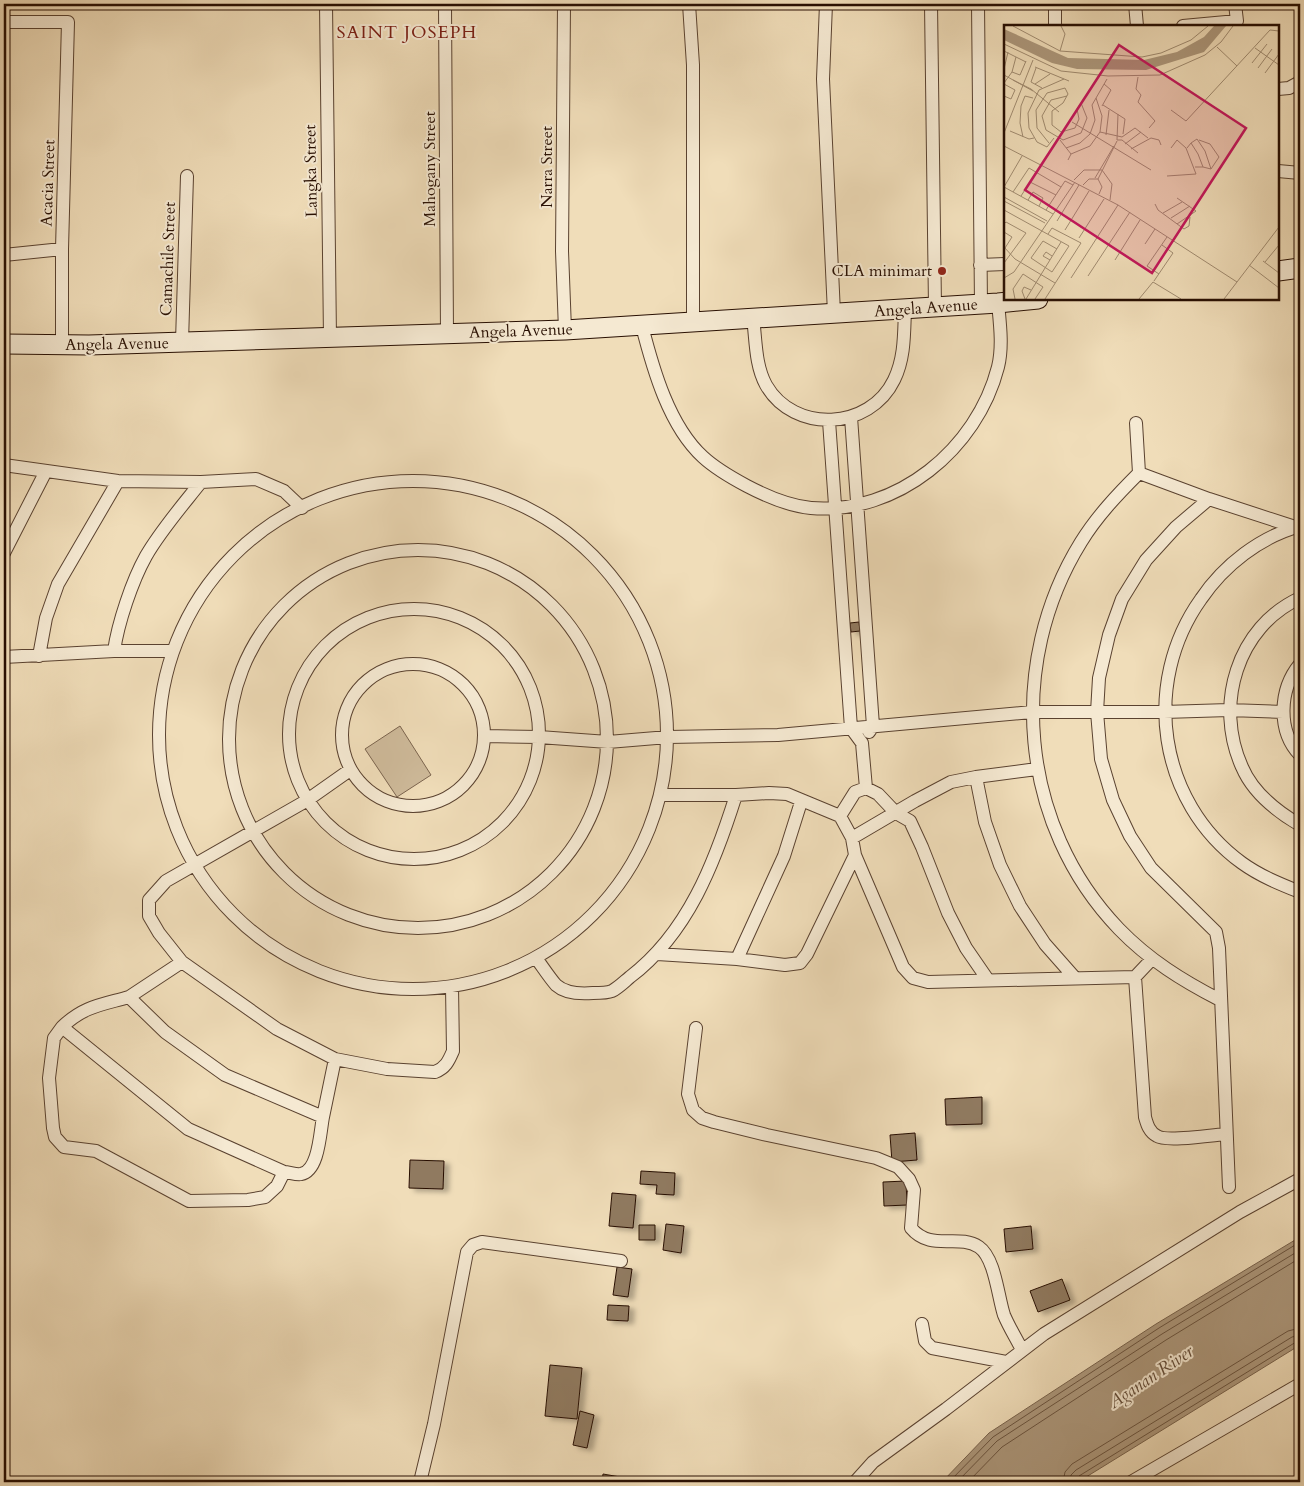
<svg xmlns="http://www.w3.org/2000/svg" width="1304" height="1486" viewBox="0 0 1304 1486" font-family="Cardo,serif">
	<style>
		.green { fill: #ceba9a; stroke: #7b644e }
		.water { fill: #ac977b; stroke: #77614b }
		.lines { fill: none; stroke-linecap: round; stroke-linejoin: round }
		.shore { stroke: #6a533e; stroke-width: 1 }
		.building { fill: #907a61; stroke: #280f02; filter: url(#shadow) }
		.minor-casing { stroke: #5a4230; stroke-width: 14 }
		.secondary-casing { stroke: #280f02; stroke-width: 21 }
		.minor { stroke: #f5e9d2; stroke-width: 12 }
		.secondary { stroke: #f5e9d2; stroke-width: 19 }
		.poi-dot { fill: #8f2418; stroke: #f5e9d2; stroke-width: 2 }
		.labels { text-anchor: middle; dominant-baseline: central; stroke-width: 4; stroke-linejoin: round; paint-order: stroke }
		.street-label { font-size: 16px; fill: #280f02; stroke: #f5e9d2 }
		.poi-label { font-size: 16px; fill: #280f02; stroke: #f5e9d2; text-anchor: end }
		.neighbourhood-label { font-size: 18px; letter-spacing: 1px; fill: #7a1f14; stroke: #f5e9d2 }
		.water-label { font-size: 18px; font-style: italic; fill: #634c38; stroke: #f5e9d2 }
		.inset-road { fill: none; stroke: #a08b70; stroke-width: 1 }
		.view { fill: #c2185b; fill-opacity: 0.15; stroke: #c2185b; stroke-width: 2.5 }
		.inset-edge { fill: none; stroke: #280f02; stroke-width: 2.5 }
	</style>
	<defs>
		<filter id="shadow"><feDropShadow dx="5.5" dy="3" stdDeviation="2.5" flood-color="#0004"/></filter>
	</defs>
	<rect width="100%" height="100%" fill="#f0ddb9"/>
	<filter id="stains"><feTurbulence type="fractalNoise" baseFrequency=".004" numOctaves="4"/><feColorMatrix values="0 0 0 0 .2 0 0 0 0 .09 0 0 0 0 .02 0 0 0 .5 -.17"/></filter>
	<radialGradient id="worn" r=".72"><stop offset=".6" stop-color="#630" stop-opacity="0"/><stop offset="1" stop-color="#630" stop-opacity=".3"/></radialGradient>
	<path class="green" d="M 400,726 L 431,775 L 397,797 L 365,749 Z"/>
	<path class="water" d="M 1300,1237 L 1300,1345 L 1078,1482 L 942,1482 L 989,1433 L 1156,1324 Z"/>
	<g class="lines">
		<path class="shore" d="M 949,1482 L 993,1437 L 1159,1328 L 1300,1242
			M 957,1482 L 997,1441 L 1162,1334 L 1300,1250
			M 968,1482 L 1002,1447 L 1166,1340 L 1300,1258
			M 1063,1482 L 1065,1472 L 1072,1464 L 1288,1331 L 1300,1328
			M 1070,1482 L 1071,1475 L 1076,1470 L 1292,1337 L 1300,1335
			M 1076,1482 L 1079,1476 L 1296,1342 L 1300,1342"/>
	</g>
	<path class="building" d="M 859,622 L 860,631 L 851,632 L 850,623 Z
		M 982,1097 L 982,1124 L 946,1125 L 945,1099 Z
		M 915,1133 L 917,1160 L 892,1162 L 890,1135 Z
		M 410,1160 L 444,1161 L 443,1189 L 409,1188 Z
		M 641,1171 L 675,1173 L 674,1195 L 656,1194 L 657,1185 L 640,1184 Z
		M 906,1181 L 907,1205 L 884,1206 L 883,1182 Z
		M 612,1193 L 636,1195 L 633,1228 L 609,1226 Z
		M 666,1224 L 684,1226 L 681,1253 L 663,1250 Z
		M 639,1225 L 655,1225 L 655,1240 L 639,1240 Z
		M 1031,1226 L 1033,1249 L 1006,1252 L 1004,1229 Z
		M 617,1267 L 632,1269 L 628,1297 L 613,1295 Z
		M 1062,1279 L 1070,1300 L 1038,1312 L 1030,1291 Z
		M 608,1305 L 629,1306 L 628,1321 L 607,1320 Z
		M 550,1365 L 582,1368 L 577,1419 L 545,1416 Z
		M 580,1411 L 594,1415 L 587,1448 L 573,1445 Z
		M 603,1474 L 620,1477 L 620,1482 L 602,1482 Z"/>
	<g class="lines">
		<g class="minor-casing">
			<path id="minor" d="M 326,4 L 330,338
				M 445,4 L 447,334
				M 564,4 L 562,251 L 565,330
				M 689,4 L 693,65 L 693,322
				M 826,4 L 823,79 L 834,313
				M 931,4 L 935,307
				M 978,4 L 981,304
				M 1055,4 L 1055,26
				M 1135,4 L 1137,26
				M 4,22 L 68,22 L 62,249 L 62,345
				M 1183,26 L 1237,21 L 1235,4
				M 1278,89 L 1289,88 L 1300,82
				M 1278,171 L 1300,173
				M 4,255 L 62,249
				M 980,265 L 1005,264
				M 753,318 C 756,340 755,365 766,385 C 794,434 870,430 894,380 C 905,358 904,333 905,309
				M 642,326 C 653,369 669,426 703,457 C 716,469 732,478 747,486 C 766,496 790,506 811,508 C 897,515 977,449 998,367 C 1003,347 1000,324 998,303
				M 182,342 L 187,176
				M 851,417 L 873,726 L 869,732
				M 829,421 L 851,728 L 862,743 L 866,788
				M 1136,423 L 1139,473 C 1118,494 1097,516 1081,542 C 1006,663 1019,825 1119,929 C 1149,960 1183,981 1220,1000
				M 4,465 L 118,481 L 201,482 L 256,479 L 284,491 L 302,508
				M 1139,473 L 1209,499 L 1295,527
				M159 735a254 254 0 1 1 508 0a254 254 0 1 1-508 0Z
				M 1209,499 L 1176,527 L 1146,560 L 1122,599 L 1109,635 L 1099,678 L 1097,712 L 1101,759 L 1113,800 L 1130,836 L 1151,868 L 1216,932 L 1219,948 L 1229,1187
				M 1300,526 C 1260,537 1224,565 1201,599 C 1141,683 1158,802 1242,863 C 1260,876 1280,884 1300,892
				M229 739a189 189 0 1 1 378 0a189 189 0 1 1-378 0Z
				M 4,553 L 46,471
				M 1300,598 C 1237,627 1214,705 1242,767 C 1253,793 1276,811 1300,825
				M289 734a125 125 0 1 1 250 0a125 125 0 1 1-250 0Z
				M 114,651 C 118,623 132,581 146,556 C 161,530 182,506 201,482
				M 39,656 L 46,618 L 58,584 L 118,481
				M 4,657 L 114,651 L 172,651
				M342 735a71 71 0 1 1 142 0a71 71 0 1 1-142 0Z
				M 1300,664 C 1279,689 1277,731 1300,755
				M 485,736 L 539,737 L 608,742 L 668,737 L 778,735 L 1032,712 L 1164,712 L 1229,710 L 1283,712
				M 350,770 L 306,801 L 166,881 L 149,900 L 149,916 L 159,933 L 182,962 L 277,1029 L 335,1059 L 387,1069 L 435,1072 C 446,1068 449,1060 453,1051 L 452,987
				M 976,777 L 985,822 L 1000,865 L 1020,906 L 1045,944 L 1075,978
				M 840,816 L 855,792 L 866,788 L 878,794 L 896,813 L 910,821 L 922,847 L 948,913 L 966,948 L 988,980
				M 852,838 L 915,801 L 951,782 L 976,777 L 1037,769
				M 855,855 L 903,967 L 913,978 L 928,982 L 1135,977
				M 657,954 L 737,959 L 785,965 L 800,963 L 807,954 L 855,855 L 852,838 L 840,816 L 787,794 L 769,793 L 736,795 L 661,795
				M 536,958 C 542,966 549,977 556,985 C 566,994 581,994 593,993 C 598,993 607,993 612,991 C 618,988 624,982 630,977 C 688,933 715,862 736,795
				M 737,959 L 784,856 L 801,802
				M 1152,959 L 1135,977 L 1145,1117 C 1147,1124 1149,1132 1157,1136 C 1166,1142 1213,1135 1226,1134
				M 182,962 L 129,997 L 165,1032 L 225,1075 L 323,1117 L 335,1059
				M 129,997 C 101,1005 84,1006 62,1027 L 188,1129 L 284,1172 C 289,1172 296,1175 301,1174 C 319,1171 320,1132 323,1117
				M 62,1027 L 54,1038 L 49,1078 L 53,1128 L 55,1137 L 64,1147 L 96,1151 L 189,1201 L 248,1200 L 265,1197 L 277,1186 L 284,1172
				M 696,1028 L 688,1094 L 693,1110 L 702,1118 L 714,1122 L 767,1135 L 876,1158 L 898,1167 L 909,1179 L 914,1190 L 911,1228 C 931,1252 958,1233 979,1247 C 995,1258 998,1297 1004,1315 C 1009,1327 1016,1338 1022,1350
				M 922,1324 L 925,1341 L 932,1348 L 1006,1362
				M 420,1482 L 434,1424 L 467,1252 L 473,1245 L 482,1242 L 621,1261
				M 855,1482 L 873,1462 L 946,1409 L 1044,1334 L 1240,1212 L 1300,1179
				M 1131,1482 L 1300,1384"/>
		</g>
		<g class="secondary-casing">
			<path id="secondary" d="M 1278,271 L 1300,268
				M 4,344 L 89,345 L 565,330 L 998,303 L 1038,299"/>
		</g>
		<use href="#minor" class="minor"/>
		<use href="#secondary" class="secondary"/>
	</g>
	<circle class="poi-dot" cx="942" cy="271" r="5"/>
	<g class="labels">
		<g class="street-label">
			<text transform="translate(547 167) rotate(-90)">Narra Street</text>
			<text transform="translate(430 169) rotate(-90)">Mahogany Street</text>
			<text transform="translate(311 171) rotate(-91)">Langka Street</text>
			<text transform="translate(48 183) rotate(-88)">Acacia Street</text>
			<text transform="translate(168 259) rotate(-88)">Camachile Street</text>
			<text transform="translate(926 308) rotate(-4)">Angela Avenue</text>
			<text transform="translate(521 331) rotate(-2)">Angela Avenue</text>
			<text transform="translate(117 344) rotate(-1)">Angela Avenue</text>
		</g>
		<g class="poi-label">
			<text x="932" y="271">CLA minimart</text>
		</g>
		<g class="neighbourhood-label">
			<text x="407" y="32">SAINT JOSEPH</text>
		</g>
		<g class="water-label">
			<text transform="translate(1151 1377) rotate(-34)">Aganan River</text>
		</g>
	</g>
	<g transform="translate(1004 25)">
		<rect width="275" height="275" fill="#f0ddb9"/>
		<path d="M 210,1 L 222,1 L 200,27 L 142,45 L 73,44 L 48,38 L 0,15 L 0,4 L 64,33 L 140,35 L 173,27 L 200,12 Z" fill="#ac977b"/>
		<path class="inset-road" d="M 9,1 L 56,26 L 138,32 L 157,28 L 187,15 L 204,1M 0,19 L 57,46 L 104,51 L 156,50 L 201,30 L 217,17 L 229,1M 213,22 L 233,41M 251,23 L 275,40M 0,26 L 22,37M 56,26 L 61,9 L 57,1M 248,38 L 263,19M 31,42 L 65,56M 32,43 L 27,57 L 38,63M 254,43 L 268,24M 0,44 L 4,27M 8,47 L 16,50 L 22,36M 261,48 L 275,29M 0,50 L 29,66M 134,52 L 132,64 L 137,70 L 134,77 L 151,96 L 145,103M 9,55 L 27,64 L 55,87M 0,58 L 8,47 L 12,32M 0,59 L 11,65 L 7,74 L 0,71M 31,59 L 46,49M 61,63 L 64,69 L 59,78 L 48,86 L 48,100 L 57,107 L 71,103 L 75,94 L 73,84 L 77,78 L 83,93 L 77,108 L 59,115 L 42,105 L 38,91 L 47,75 L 63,71M 99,80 L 121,94 L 119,109M 98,81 L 107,65 L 100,59M 167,85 L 182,96 L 266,5 L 275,6M 114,89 L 113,115 L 118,115 L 134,128M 68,97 L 147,145M 6,106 L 25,114 L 30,113M 96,107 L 118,112 L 131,103 L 144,113M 0,108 L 29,35M 102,110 L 105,85M 19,112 L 16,98 L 17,81 L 21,71 L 29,73M 50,113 L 43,122 L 33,117 L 25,103 L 24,88 L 35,65 L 60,54M 56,115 L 67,129M 195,115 L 206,119 L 215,132 L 207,144M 45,118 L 33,103 L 32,85 L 43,68 L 61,63M 187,118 L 193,114 L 201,126 L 207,144 L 199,142M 121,119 L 137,107M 0,121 L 114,180 L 233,257M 62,123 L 76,118 L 86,109 L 91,95 L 88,80 L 103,54M 183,123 L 187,118 L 194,129 L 199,142 L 191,142M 127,124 L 147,113 L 155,115 L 157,120M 64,135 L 67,129 L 86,121 L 96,107 L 98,91 L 92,73M 163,151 L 192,149 L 182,123 L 173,115 L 167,123M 91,153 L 110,121M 94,154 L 113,116M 70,155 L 80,145 L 98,145 L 108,159 L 106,175M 79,160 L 85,154 L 94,154 L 98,162 L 95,169M 0,162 L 49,189M 0,162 L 18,131M 9,167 L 25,143 L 57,162M 17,171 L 26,157 L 52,170M 0,172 L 43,196M 173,173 L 192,186 L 173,199M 24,175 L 29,167 L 39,173 L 35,181M 0,176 L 41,198M 151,179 L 154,185 L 180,204 L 185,201 L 186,192M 0,185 L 65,221 L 48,247 L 27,233 L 39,216 L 53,224M 42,185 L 61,156 L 69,160M 159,188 L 178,177M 167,193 L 186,181M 53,196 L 75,160M 0,199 L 2,197 L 22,208 L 0,238M 61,205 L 85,166M 0,207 L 8,212 L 1,223M 75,213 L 100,174M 141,219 L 151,204M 0,222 L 11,234 L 51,258M 46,235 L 39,231 L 42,227 L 48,231M 111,235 L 136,195M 259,236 L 275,248M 261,237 L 275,220M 245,240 L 275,263M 155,249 L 143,241 L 163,212M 84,251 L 126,187M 0,253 L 10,247 L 71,157M 67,253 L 114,180M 150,256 L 169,228 L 158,220M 11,274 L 9,264 L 19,249 L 39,262 L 31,274M 21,274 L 18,266 L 20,262 L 27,265M 22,274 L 57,217M 41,274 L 77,218 L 48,203 L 44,209M 135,274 L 149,257 L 177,274M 220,274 L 275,202"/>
		<path class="view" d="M 115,20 L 242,103 L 148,248 L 21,165 Z"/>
		<rect width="275" height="275" class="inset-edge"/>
	</g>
	<rect width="1304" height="1486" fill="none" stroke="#f0ddb9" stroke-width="20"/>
	<rect x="5" y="5" width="1294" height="1476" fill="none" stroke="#280f02" stroke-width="2.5"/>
	<rect x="10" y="10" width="1284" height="1466" fill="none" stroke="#280f02"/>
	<rect width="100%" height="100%" filter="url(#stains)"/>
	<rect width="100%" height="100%" fill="url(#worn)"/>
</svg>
